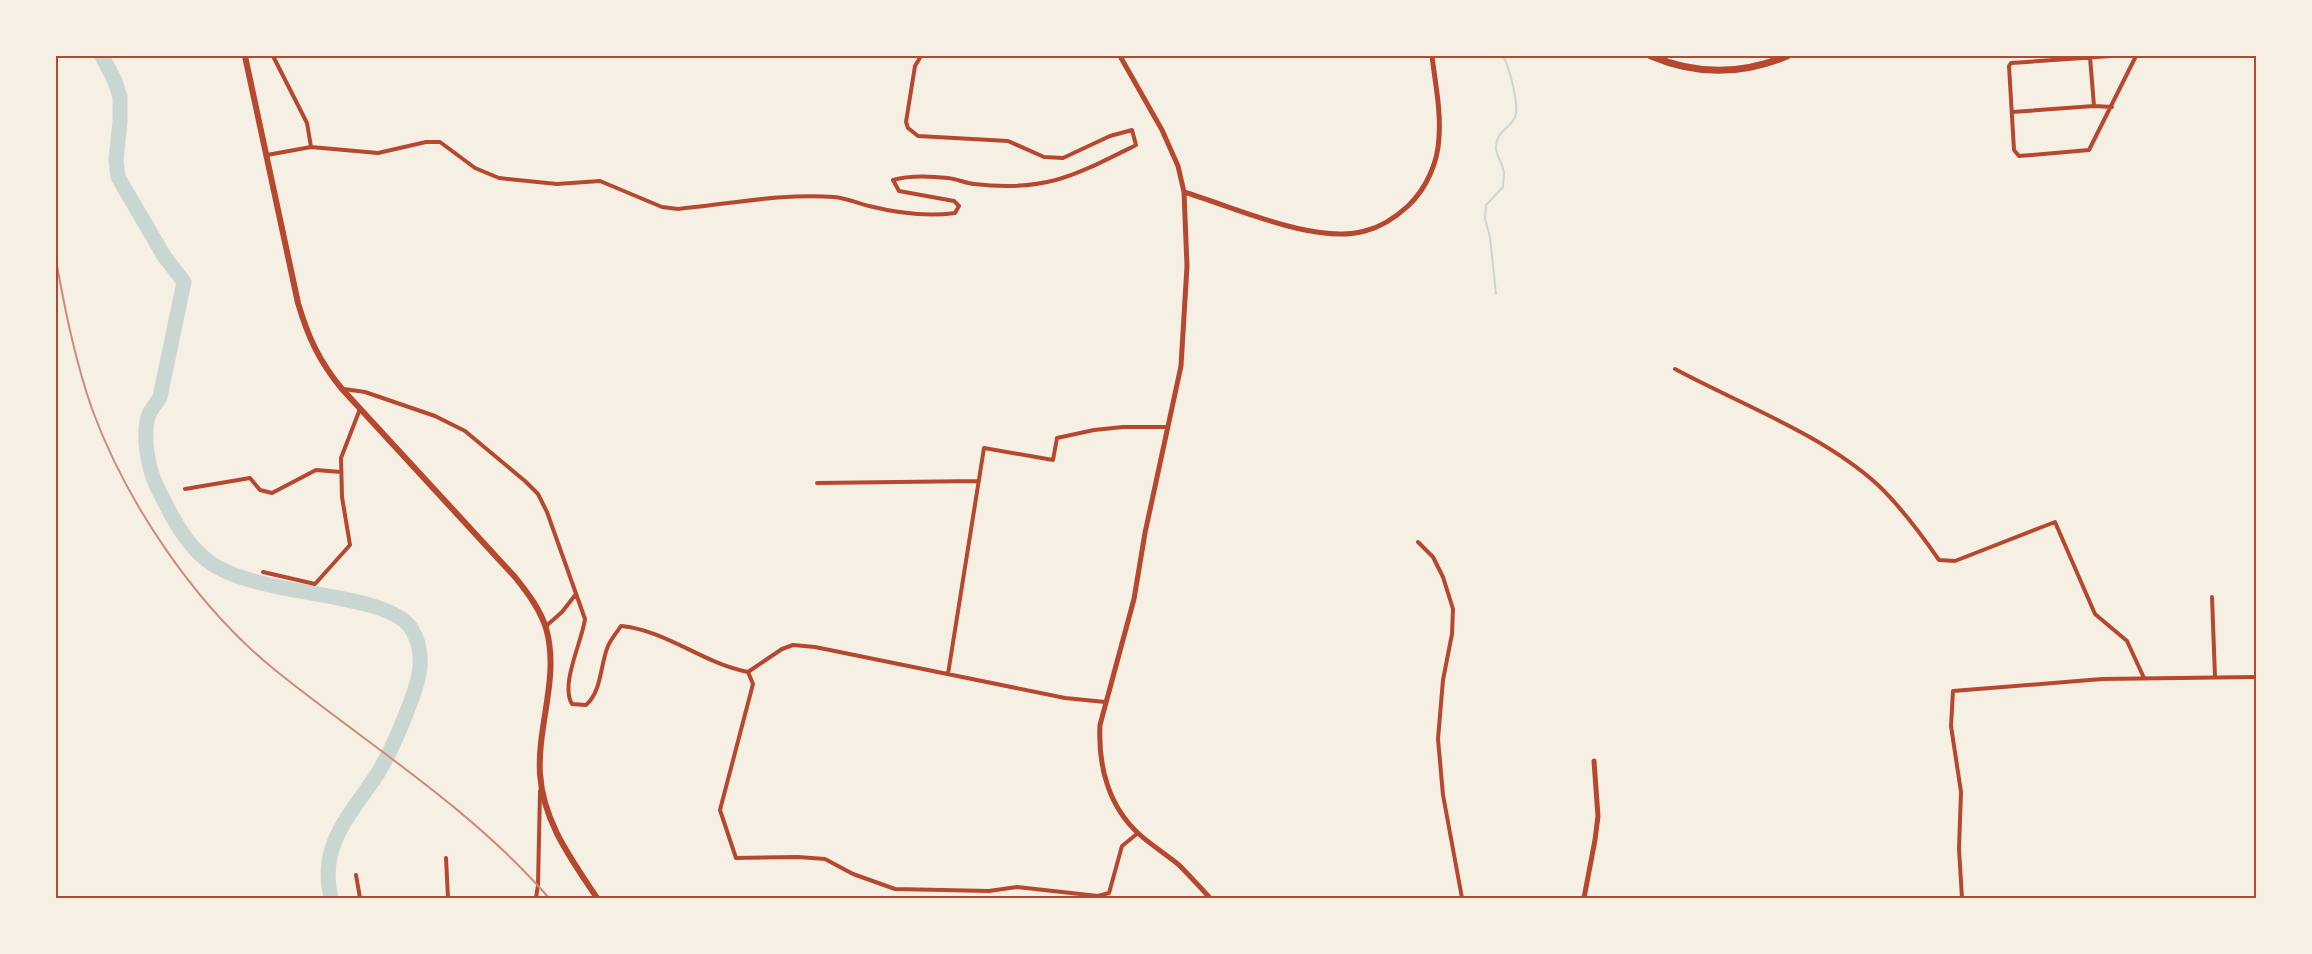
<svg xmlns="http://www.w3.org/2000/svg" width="2312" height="954" viewBox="0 0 2312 954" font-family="'Open Sans',sans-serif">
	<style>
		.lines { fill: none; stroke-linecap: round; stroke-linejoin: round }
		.stream { stroke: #c9d6d2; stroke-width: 2 }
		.river { stroke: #c9d6d2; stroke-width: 15 }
		.minor { stroke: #b5482f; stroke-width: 4 }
		.tertiary { stroke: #b5482f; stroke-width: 5 }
		.primary { stroke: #b5482f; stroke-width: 6 }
		.trunk { stroke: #b5482f; stroke-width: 7 }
		.rail { stroke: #cf8b77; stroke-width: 2 }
		.neatline { fill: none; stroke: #b5482f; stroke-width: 2 }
	</style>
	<rect width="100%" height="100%" fill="#f6efe4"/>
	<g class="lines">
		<path class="stream" d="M 1496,294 L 1490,237 L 1485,219 L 1486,205 L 1503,187 C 1503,183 1504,177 1504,173 C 1503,163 1495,155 1496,146 C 1497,132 1508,129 1514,119 C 1521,108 1509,67 1503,56"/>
		<path class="river" d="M 102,56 L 115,81 L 120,97 L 120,121 L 116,160 L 118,177 L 164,256 L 184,282 L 160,397 C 157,402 153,407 150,412 C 141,432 148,468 157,487 C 170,513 184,543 208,561 C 256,598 385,590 411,628 C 419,640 421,653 420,667 C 418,691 390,755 376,776 C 350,815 318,846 331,898"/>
		<path class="minor" d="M 273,56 L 307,123 L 311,147
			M 2111,56 L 2011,63 L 2009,66 L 2014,150 L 2019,156 L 2089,150 L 2136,56
			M 2090,57 L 2094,106
			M 2012,112 L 2094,106 L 2112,107
			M 267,155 L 311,147 L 378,153 L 426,142 L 440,142 L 475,168 L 499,178 L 557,184 L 600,181 L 662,207 L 678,209 C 728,204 785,193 834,197 C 846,198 857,203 869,206 C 897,213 926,217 955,213 L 959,206 L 954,201 L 899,191 L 893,180 C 910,175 930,176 948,178 C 957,179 965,183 974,184 C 1046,192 1074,176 1136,145 L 1132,130 L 1110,136 L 1063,158 L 1044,157 L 1008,141 L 918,136 L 908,128 L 906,122 L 915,66 L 921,56
			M 1675,369 C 1740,404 1824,435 1878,485 C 1901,507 1921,534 1939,560 L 1955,561 L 2055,522 L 2095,614 L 2127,641 L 2144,678
			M 344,389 L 365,392 L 435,416 L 465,431 L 525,481 L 538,494 L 547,512 L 585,619 C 582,642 560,684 572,704 L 586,705 C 602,691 600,665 608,646 C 611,639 617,632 621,626 C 666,630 704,664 748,672
			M 817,483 L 979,481
			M 185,489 L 250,478 L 260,490 L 272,493 L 316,470 L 341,472
			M 1418,542 L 1433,557 L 1443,577 L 1453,609 L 1452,634 L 1443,680 L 1438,739 L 1443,795 L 1462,898
			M 263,572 L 315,584 L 350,545 L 342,497 L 341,458 L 360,409
			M 2212,597 L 2215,677
			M 545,627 L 562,612 L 576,594
			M 748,672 L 753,684 L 720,810 L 736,858 L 798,857 L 825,859 L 853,874 L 895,889 L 989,891 L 1017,887 L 1098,896 L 1109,893 L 1122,846 L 1138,833
			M 748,672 L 782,649 L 793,645 L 815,647 L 1065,698 L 1105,702
			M 948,674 L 984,448 L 1053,460 L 1057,438 L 1094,430 L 1123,427 L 1168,427
			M 446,858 L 448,898
			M 356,875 L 360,898
			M 536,898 L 538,885 L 540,791
			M 1962,898 L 1959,849 L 1961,792 L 1951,726 L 1953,691 L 2102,679 L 2256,677"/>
		<path class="tertiary" d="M 1120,56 L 1162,130 L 1178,166 L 1184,192 L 1187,266 L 1181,366 L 1145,533 L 1134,599 L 1100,725 C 1098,765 1108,806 1139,834 C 1151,845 1166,854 1179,865 C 1190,876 1200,887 1210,898
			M 1184,192 C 1234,207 1315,245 1365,231 C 1381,227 1396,217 1408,206 C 1426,189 1438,163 1439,137 C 1441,110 1435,82 1432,56
			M 1584,898 L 1595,840 L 1598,816 L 1594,761"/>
		<path class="primary" d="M 245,56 L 298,303 C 308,337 319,361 342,389 L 515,577 C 527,592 540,609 546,628 C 560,677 537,725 540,774 C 543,822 572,860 597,898"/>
		<path class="trunk" d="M 1651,56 C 1696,75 1742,75 1787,56"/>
		<path class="rail" d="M 56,260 C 65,310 75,360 92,409 C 127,504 196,606 275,670 C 367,744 471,808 549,898"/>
	</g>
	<rect width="2312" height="954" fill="none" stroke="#f6efe4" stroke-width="114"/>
	<rect x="57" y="57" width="2198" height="840" class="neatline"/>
</svg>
